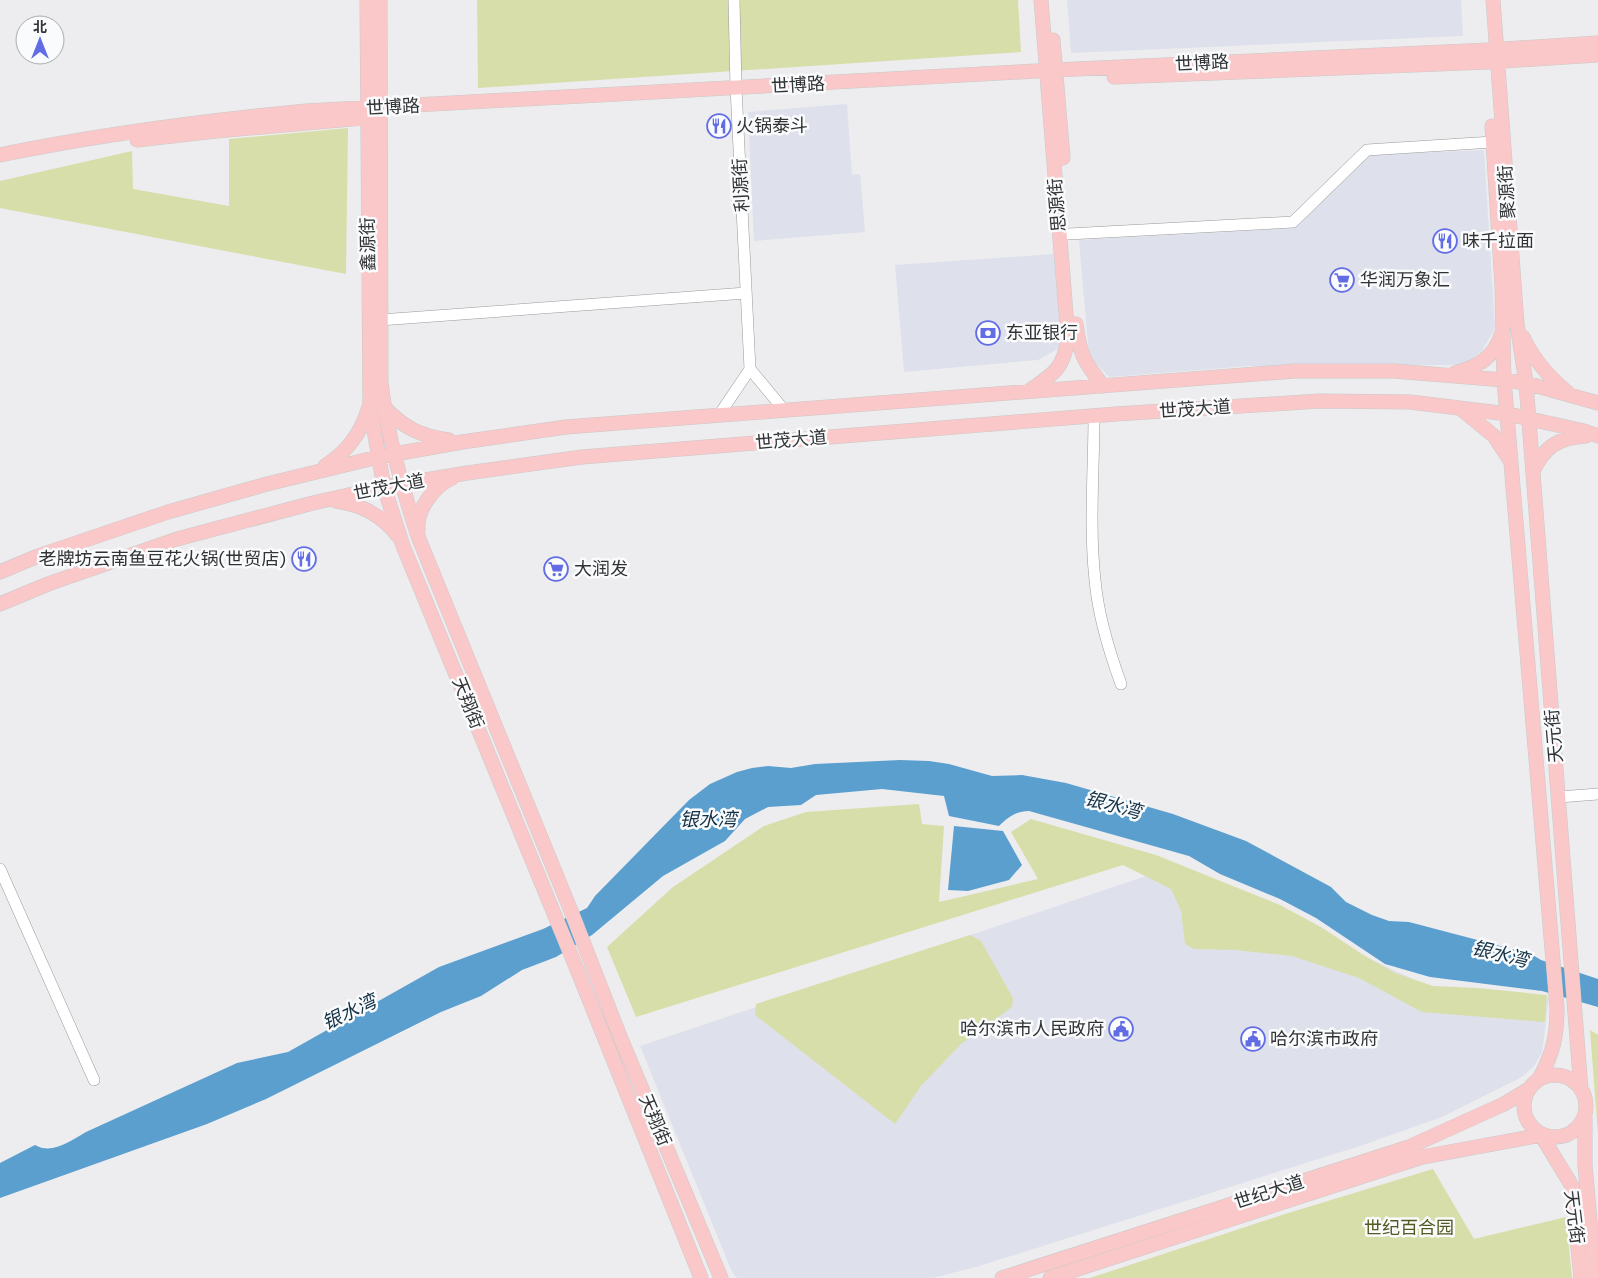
<svg xmlns="http://www.w3.org/2000/svg" width="1598" height="1278" viewBox="0 0 1598 1278" font-family="'DM Sans','Noto Sans SC',sans-serif">
	<style>
		.built { fill: #dee1eb }
		.green { fill: #d8dea9 }
		.water { fill: #5b9fcf }
		.lines { fill: none; stroke-linecap: round; stroke-linejoin: round }
		.minor-casing { stroke: #999a9c; stroke-width: 12 }
		.major-casing { stroke: #cacaca; stroke-width: 15 }
		.minor { stroke: #fff; stroke-width: 11 }
		.major { stroke: #fac8c8; stroke-width: 14 }
		.labels { text-anchor: middle; dominant-baseline: central; stroke-width: 5; stroke-linejoin: round; paint-order: stroke }
		.street-label { font-size: 18px; fill: #323334; stroke: #fafbfd }
		.poi-label { font-size: 18px; fill: #323334; stroke: #fafbfd; text-anchor: start }
		.park-label { font-size: 18px; fill: #555a22; stroke: #fafbfd }
		.water-label { font-size: 19px; font-style: italic; fill: #143246; stroke: #fafbfd }
	</style>
	<rect width="100%" height="100%" fill="#ededf0"/>
	<path class="built" d="M 1067,0 L 1461,0 L 1463,36 L 1071,53 Z
		M 847,104 L 852,175 L 860,174 L 865,232 L 754,241 L 748,112 Z
		M 1484,150 L 1495,328 L 1482,351 L 1462,365 L 1250,366 L 1109,377 L 1089,356 L 1079,240 L 1294,228 L 1369,155 Z
		M 1054,254 L 1061,347 L 1038,360 L 904,372 L 895,265 Z
		M 1173,867 L 1428,986 L 1549,997 L 1542,1053 L 1534,1066 L 1522,1077 L 1442,1117 L 1360,1146 L 976,1267 L 933,1278 L 737,1278 L 732,1272 L 640,1046 Z"/>
	<path class="green" d="M 477,0 L 1018,0 L 1021,52 L 478,88 Z
		M 348,128 L 346,274 L 0,208 L 0,181 L 132,151 L 133,189 L 229,206 L 229,139 Z
		M 919,804 L 922,824 L 944,826 L 939,902 L 1038,879 L 1011,832 L 1031,819 L 1156,855 L 1280,905 L 1321,927 L 1365,956 L 1395,973 L 1433,986 L 1478,988 L 1547,995 L 1545,1022 L 1422,1012 L 1359,978 L 1292,956 L 1235,950 L 1194,949 L 1185,944 L 1181,911 L 1171,889 L 1123,865 L 636,1017 L 607,947 L 673,887 L 764,826 L 806,812 Z
		M 970,935 L 981,941 L 1013,998 L 1012,1007 L 961,1044 L 921,1086 L 895,1124 L 755,1015 L 756,1004 Z
		M 1590,1030 L 1598,1035 L 1598,1134 Z
		M 1433,1169 L 1474,1239 L 1566,1217 L 1572,1278 L 1090,1278 L 1285,1214 Z"/>
	<path class="water" d="M 900,760 L 929,761 L 949,764 L 992,776 L 1022,775 L 1066,783 L 1173,814 L 1246,841 L 1331,887 L 1346,902 L 1372,915 L 1389,921 L 1409,922 L 1531,954 L 1541,960 L 1598,979 L 1598,1007 L 1542,991 L 1430,977 L 1385,964 L 1316,918 L 1280,899 L 1220,874 L 1189,856 L 1029,811 C 1016,811 1008,817 999,826 L 949,816 L 944,796 L 882,789 L 816,795 L 801,805 L 768,807 L 745,819 L 725,841 L 663,876 L 592,935 L 556,957 L 522,970 L 481,996 L 441,1012 L 266,1099 L 207,1124 L 0,1198 L 0,1163 L 35,1145 C 52,1155 70,1141 86,1132 L 237,1063 L 288,1052 L 439,967 L 543,929 L 587,908 L 595,896 L 689,800 L 710,784 L 737,772 L 752,768 L 768,766 L 791,768 L 815,764 Z
		M 954,826 L 1003,831 L 1022,865 L 1009,880 L 968,891 L 948,890 Z"/>
	<g class="lines">
		<g class="minor-casing">
			<path id="minor" d="M 734,0 L 736,88 L 750,369
				M 1068,234 L 1293,222 L 1367,150 L 1493,142
				M 380,320 L 746,293
				M 750,369 L 784,410
				M 719,415 L 750,369
				M 1094,415 C 1094,469 1089,526 1095,580 C 1098,615 1109,651 1121,684
				M 1559,797 L 1598,794
				M 0,869 L 94,1080"/>
		</g>
		<g class="major-casing">
			<path id="major" d="M 367,0 L 370,407 L 384,487 L 403,546 L 576,967 L 701,1278
				M 380,0 L 381,382 C 387,435 402,488 419,539 L 571,911 L 621,1039 L 721,1278
				M 1493,0 L 1517,324 L 1526,383 L 1581,1090
				M 1053,40 L 1063,158
				M 1114,77 L 1488,62 L 1598,55
				M 1492,126 L 1502,286 L 1504,380 L 1557,1008 C 1557,1036 1553,1054 1539,1079
				M 137,140 L 216,131 L 374,117
				M 0,155 C 101,134 203,121 306,111 L 1055,70 L 1488,50 L 1598,43
				M 1076,324 C 1080,356 1084,361 1103,386
				M 1523,337 C 1533,359 1549,377 1567,392
				M 1455,373 C 1477,367 1494,358 1501,335
				M 1029,391 C 1053,374 1063,370 1068,339 L 1041,0
				M 384,407 C 404,428 420,436 449,440
				M 1461,409 L 1494,436 L 1511,462
				M 325,466 C 348,451 361,433 369,407
				M 1533,471 C 1545,446 1558,438 1586,436
				M 336,501 C 362,505 382,515 398,536
				M 418,530 C 416,510 434,486 452,478
				M 0,572 L 38,556 L 168,512 L 267,484 L 378,457 L 462,442 L 566,427 L 1295,371 L 1394,371 L 1504,380 L 1526,383 L 1598,403
				M 0,604 L 48,584 L 177,539 L 313,503 L 384,487 L 467,473 L 582,457 L 1116,414 L 1320,401 L 1410,402 L 1508,414 L 1584,431 L 1598,436
				M1524 1106a31 31 0 1 1 62 0a31 31 0 1 1-62 0Z
				M 1585,1117 L 1585,1165 L 1595,1278
				M 1002,1278 L 1409,1147 L 1504,1104 L 1529,1089
				M 1050,1278 L 1422,1157 L 1541,1135 L 1572,1186 L 1581,1278"/>
		</g>
		<use href="#minor" class="minor"/>
		<use href="#major" class="major"/>
	</g>
	<defs>
		<g id="restaurant-ring" transform="scale(1.25)"><circle r="9.5" fill="#fafbfd" stroke="#626de5" stroke-width="1.5"/><path d="M-5-6h1v4h1v-4h1v4h1v-4h1v5L-1.5 .5V6h-2V.5L-5-1ZM5-6V6H3V1.5H1.5Q1.5-4 5-6Z" fill="#626de5"/></g>
		<g id="supermarket-ring" transform="scale(1.25)"><circle r="9.5" fill="#fafbfd" stroke="#626de5" stroke-width="1.5"/><path d="M-6-5.5h2.5l.6 2H6L4.5 2H-2.5L-4.4-4H-6ZM-1.5 3.2a1.3 1.3 0 1 0 .1 0ZM3 3.2a1.3 1.3 0 1 0 .1 0Z" fill="#626de5"/></g>
		<g id="bank-ring" transform="scale(1.25)"><circle r="9.5" fill="#fafbfd" stroke="#626de5" stroke-width="1.5"/><path d="M-6-4H6V4H-6ZM0-2.3a2.3 2.3 0 1 0 0 4.6a2.3 2.3 0 1 0 0-4.6Z" fill="#626de5"/></g>
		<g id="civic-ring" transform="scale(1.25)"><circle r="9.5" fill="#fafbfd" stroke="#626de5" stroke-width="1.5"/><path d="M-.6-6.5H3V-4.5H.6V-3L4-1V1h2V6H-6V1h2V-1L-.6-3ZM-1.2 2.5V6h2.4V2.5Z" fill="#626de5"/></g>
	</defs>
	<g fill-rule="evenodd">
		<use href="#restaurant-ring" x="719" y="126"/>
		<use href="#restaurant-ring" x="1445" y="241"/>
		<use href="#supermarket-ring" x="1342" y="280"/>
		<use href="#bank-ring" x="988" y="333"/>
		<use href="#restaurant-ring" x="304" y="559"/>
		<use href="#supermarket-ring" x="556" y="569"/>
		<use href="#civic-ring" x="1121" y="1029"/>
		<use href="#civic-ring" x="1253" y="1039"/>
	</g>
	<g class="labels">
		<g class="street-label">
			<text transform="translate(1202 63) rotate(-3)">世博路</text>
			<text transform="translate(798 85) rotate(-3)">世博路</text>
			<text transform="translate(393 107) rotate(-3)">世博路</text>
			<text transform="translate(741 185) rotate(-93)">利源街</text>
			<text transform="translate(1507 192) rotate(-94)">聚源街</text>
			<text transform="translate(1057 205) rotate(-95)">思源街</text>
			<text transform="translate(368 244) rotate(-91)">鑫源街</text>
			<text transform="translate(1195 409) rotate(-4)">世茂大道</text>
			<text transform="translate(791 440) rotate(-5)">世茂大道</text>
			<text transform="translate(389 487) rotate(-11)">世茂大道</text>
			<text transform="translate(468 703) rotate(68)">天翔街</text>
			<text transform="translate(1554 736) rotate(-95)">天元街</text>
			<text transform="translate(655 1120) rotate(67)">天翔街</text>
			<text transform="translate(1269 1192) rotate(-18)">世纪大道</text>
			<text transform="translate(1574 1217) rotate(83)">天元街</text>
		</g>
		<g class="poi-label">
			<text x="736" y="126">火锅泰斗</text>
			<text x="1462" y="241">味千拉面</text>
			<text x="1360" y="280">华润万象汇</text>
			<text x="1006" y="333">东亚银行</text>
			<text x="286" y="559" text-anchor="end">老牌坊云南鱼豆花火锅(世贸店)</text>
			<text x="574" y="569">大润发</text>
			<text x="1104" y="1029" text-anchor="end">哈尔滨市人民政府</text>
			<text x="1270" y="1039">哈尔滨市政府</text>
		</g>
		<g class="park-label">
			<text x="1409" y="1228">世纪百合园</text>
		</g>
		<g class="water-label">
			<text transform="translate(1113 805) rotate(15)">银水湾</text>
			<text x="708" y="819">银水湾</text>
			<text transform="translate(1500 954) rotate(14)">银水湾</text>
			<text transform="translate(349 1012) rotate(-25)">银水湾</text>
		</g>
	</g>
	<g transform="translate(40 40)"><circle r="24" fill="#fafbfd" stroke="#aaabad"/>
	<path d="M0-4L9 19L0 12L-9 19Z" fill="#626de5"/>
	<text y="-8" font-size="14" font-weight="bold" text-anchor="middle" fill="#323334">北</text>
	</g>
</svg>
